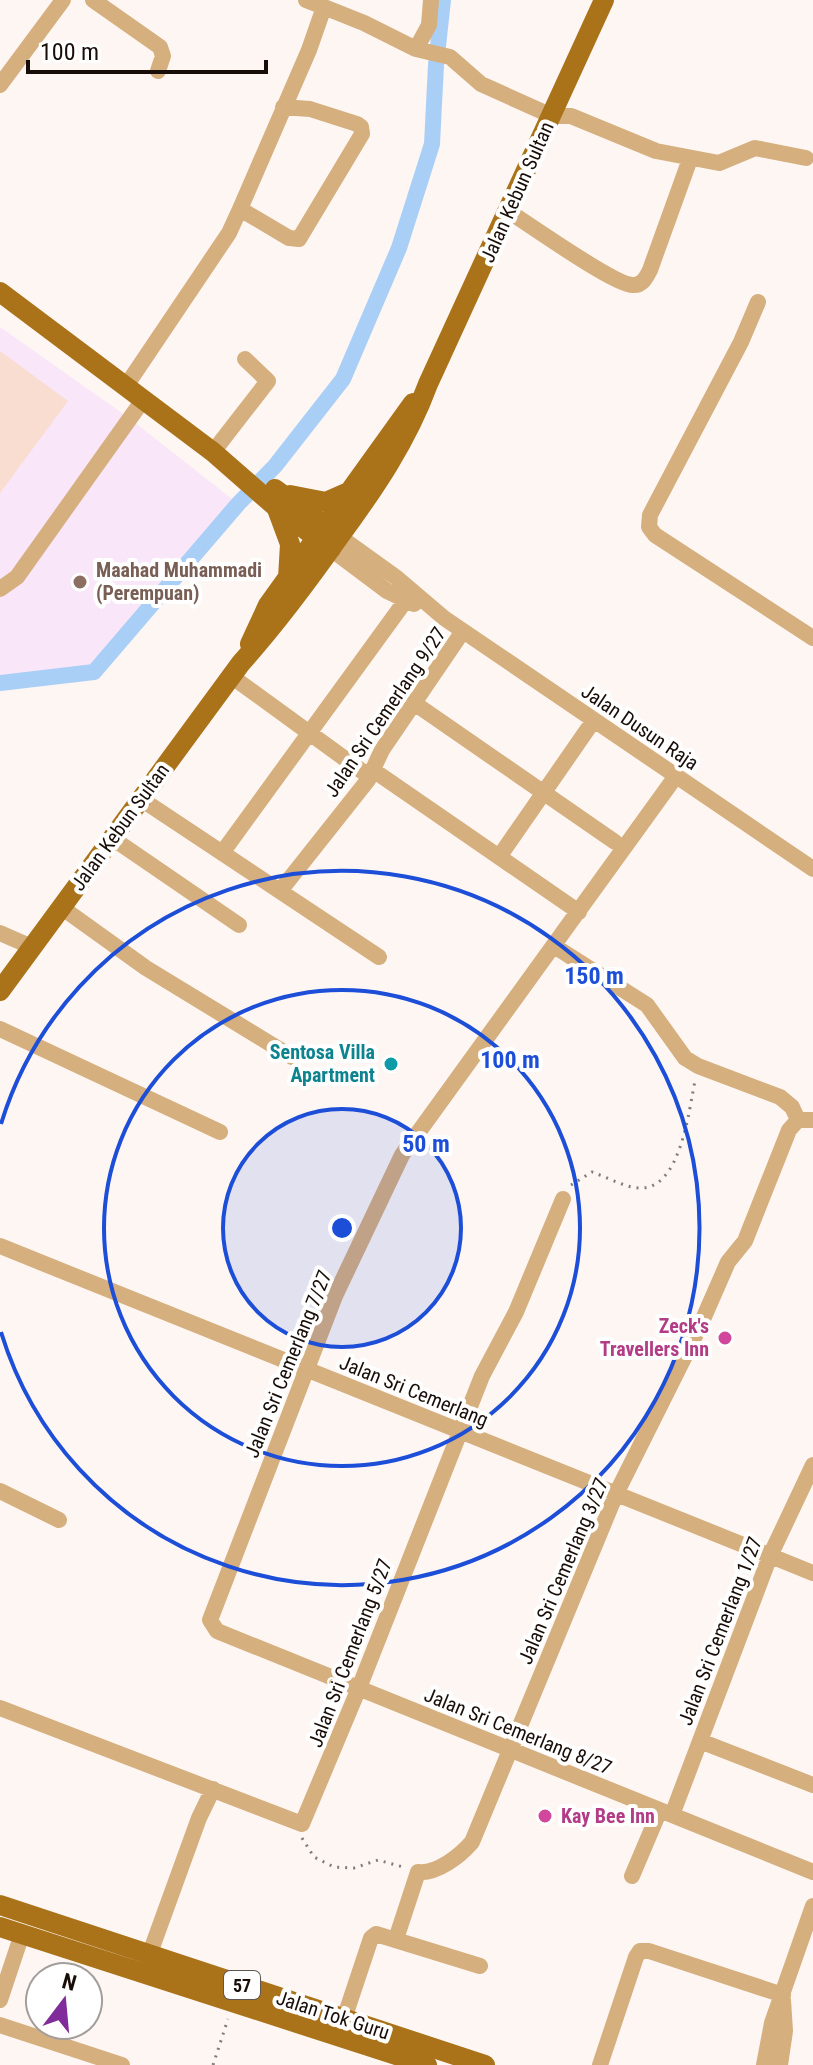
<svg xmlns="http://www.w3.org/2000/svg" width="813" height="2065" viewBox="0 0 813 2065" font-family="'Roboto Condensed',sans-serif">
	<style>
		.education { fill: #f9e7f9 }
		.green { fill: #f9ddd0 }
		.lines { fill: none; stroke-linecap: round; stroke-linejoin: round }
		.canal { stroke: #aacff7; stroke-width: 16 }
		.path { stroke: #847b76; stroke-width: 3; stroke-dasharray: 2 6; stroke-linecap: butt }
		.minor { stroke: #d6af7e; stroke-width: 16 }
		.major { stroke: #aa7319; stroke-width: 20 }
		.ring { fill: none; stroke: #1d4ed8; stroke-width: 4 }
		.education-dot { fill: #8d6e63; stroke: #fff; stroke-width: 3 }
		.culture-dot { fill: #0f9aa8; stroke: #fff; stroke-width: 3 }
		.hotel-dot { fill: #d1479c; stroke: #fff; stroke-width: 3 }
		.labels { text-anchor: middle; dominant-baseline: central; stroke-width: 8; stroke-linejoin: round; paint-order: stroke }
		.shield { fill: #fff; stroke: #5e5652; stroke-width: 2 }
		.shield-label { font-size: 18px; font-weight: bold; fill: #190d08 }
		.street-label { font-size: 20px; fill: #190d08; stroke: #fff }
		.education-label { font-size: 20px; font-weight: bold; fill: #785e54; stroke: #fff; text-anchor: start }
		.culture-label { font-size: 20px; font-weight: bold; fill: #0d838f; stroke: #fff; text-anchor: end }
		.hotel-label { font-size: 20px; font-weight: bold; fill: #b23c85; stroke: #fff; text-anchor: end }
		.centre { fill: #1d4ed8; stroke: #fff; stroke-width: 4 }
		.ring-label { font-size: 24px; text-anchor: middle; font-weight: bold; fill: #1d4ed8; stroke: #fff; stroke-width: 8; stroke-linejoin: round; paint-order: stroke }
	</style>
	<rect width="100%" height="100%" fill="#fdf6f3"/>
	<path class="education" d="M 0,327 L 129,418 L 232,499 L 90,665 L 0,676 Z"/>
	<path class="green" d="M 0,351 L 68,401 L 0,493 Z"/>
	<g class="lines">
		<path class="canal" d="M 0,683 L 94,672 L 238,504 L 275,466 L 343,379 L 399,248 L 432,144 L 436,65 L 443,0"/>
		<path class="path" d="M 571,1185 L 592,1172 C 607,1177 625,1188 641,1188 C 681,1188 689,1109 695,1081
			M 302,1838 L 314,1857 L 334,1867 L 354,1868 L 378,1860 L 403,1867
			M 213,2065 L 228,2019"/>
		<path class="minor" d="M 93,0 L 160,47 L 163,56 L 158,71
			M 324,7 L 364,23 L 416,49 L 450,57 L 481,84 L 552,116 L 571,116 L 656,151 L 719,163 L 755,148 L 806,158
			M 416,49 L 429,25 L 431,0
			M 0,85 L 63,0
			M 240,209 L 289,238 L 299,239 L 362,134 L 361,127 L 357,124 L 310,109 L 283,107
			M 508,211 C 530,225 613,284 632,285 C 642,286 646,278 650,270 L 690,159
			M 758,302 L 741,342 L 650,515 L 649,527 L 655,535 L 813,638
			M 126,386 L 229,233 L 240,209 L 309,50 L 324,7 L 306,0
			M 213,452 L 268,381 L 245,359
			M 340,537 L 397,578 L 444,618 L 813,869
			M 331,549 L 387,591 L 414,604
			M 0,589 L 17,577 L 143,400
			M 231,676 L 370,777
			M 414,703 L 615,842
			M 373,770 L 579,912
			M 676,776 L 402,1155 L 335,1296 L 210,1620 L 217,1631 L 813,1872
			M 141,799 L 379,957
			M 112,838 L 239,925
			M 222,853 L 406,600
			M 499,857 L 594,720
			M 280,891 L 368,780 L 382,750 L 463,631
			M 61,907 L 146,968 L 292,1057
			M 0,933 L 32,947
			M 554,946 L 647,1005 L 685,1058 L 698,1066 L 780,1097 L 792,1107 L 798,1120
			M 0,1029 L 220,1132
			M 0,1246 L 813,1573
			M 0,1491 L 59,1520
			M 0,1708 L 302,1824 L 359,1688 L 482,1376 L 516,1312 L 563,1199
			M 700,1741 L 813,1785
			M 672,1815 L 770,1556 L 813,1465
			M 632,1876 L 660,1810
			M 396,1939 L 418,1872 C 437,1874 460,1856 472,1842 L 616,1494 L 700,1326 L 728,1262 L 745,1241 L 789,1130 L 798,1120 L 813,1120
			M 150,1953 L 199,1818 L 213,1789
			M 0,2000 L 22,1934
			M 344,2019 L 371,1938 L 376,1934 L 480,1966
			M 0,2025 L 122,2065
			M 600,2065 L 636,1957 L 640,1951 L 649,1951 L 783,1995
			M 764,2065 L 772,2023 L 813,1906
			M 780,2065 L 785,2031 L 783,2000"/>
		<path class="major" d="M 0,292 L 213,452 L 277,508 L 331,549
			M 275,489 L 336,534
			M 290,495 L 326,502 L 351,491
			M 277,509 L 290,544 L 288,578
			M 250,644 L 268,605 L 413,403
			M 0,991 L 241,663 C 277,623 308,581 339,537 C 375,488 407,441 428,384 L 604,0
			M 0,1905 L 485,2065
			M 0,1927 L 427,2065"/>
	</g>
	<circle cx="342" cy="1228" r="119" fill="#1d4ed8" fill-opacity=".12"/>
	<g class="ring">
		<circle cx="342" cy="1228" r="119"/>
		<circle cx="342" cy="1228" r="238"/>
		<path d="M1 1124A357 357 0 1 1 1 1332"/>
	</g>
	<circle class="education-dot" cx="80" cy="582" r="8"/>
	<circle class="culture-dot" cx="391" cy="1064" r="8"/>
	<g class="hotel-dot">
		<circle cx="725" cy="1338" r="8"/>
		<circle cx="545" cy="1816" r="8"/>
	</g>
	<g class="labels">
		<rect class="shield" x="224" y="1971" width="36" height="28" rx="6"/>
		<g class="shield-label">
			<text x="242" y="1985">57</text>
		</g>
		<g class="street-label">
			<text transform="translate(517 192) rotate(-66)">Jalan Kebun Sultan</text>
			<text transform="translate(385 712) rotate(-56)">Jalan Sri Cemerlang 9/27</text>
			<text transform="translate(640 727) rotate(34)">Jalan Dusun Raja</text>
			<text transform="translate(120 827) rotate(-54)">Jalan Kebun Sultan</text>
			<text transform="translate(288 1364) rotate(-68)">Jalan Sri Cemerlang 7/27</text>
			<text transform="translate(414 1391) rotate(22)">Jalan Sri Cemerlang</text>
			<text transform="translate(563 1571) rotate(-67)">Jalan Sri Cemerlang 3/27</text>
			<text transform="translate(720 1631) rotate(-69)">Jalan Sri Cemerlang 1/27</text>
			<text transform="translate(350 1653) rotate(-69)">Jalan Sri Cemerlang 5/27</text>
			<text transform="translate(518 1731) rotate(22)">Jalan Sri Cemerlang 8/27</text>
			<text transform="translate(333 2015) rotate(18)">Jalan Tok Guru</text>
		</g>
		<g class="education-label">
			<text x="96" y="570">Maahad Muhammadi<tspan x="96" dy="23">(Perempuan)</tspan></text>
		</g>
		<g class="culture-label">
			<text x="375" y="1052">Sentosa Villa<tspan x="375" dy="23">Apartment</tspan></text>
		</g>
		<g class="hotel-label">
			<text x="709" y="1326">Zeck's<tspan x="709" dy="23">Travellers Inn</tspan></text>
			<text x="561" y="1816" text-anchor="start">Kay Bee Inn</text>
		</g>
	</g>
	<circle cx="342" cy="1228" r="12" class="centre"/>
	<g class="ring-label">
		<text x="594" y="984">150 m</text>
		<text x="510" y="1068">100 m</text>
		<text x="426" y="1152">50 m</text>
	</g>
	<g transform="translate(64 2001) rotate(16)"><circle r="38" fill="#ffffff" stroke="#a39e9c" stroke-width="2"/>
	<path d="M0-6L14 30L0 20L-14 30Z" fill="#802c9b"/>
	<text y="-12" font-size="22" font-weight="bold" text-anchor="middle" fill="#190d08">N</text>
	</g>
	<path d="M28 60v12h238v-12" fill="none" stroke="#190d08" stroke-width="4"/>
	<text x="40" y="60" font-size="24" fill="#190d08" stroke="#ffffff" stroke-width="6" paint-order="stroke">100 m</text>
</svg>
